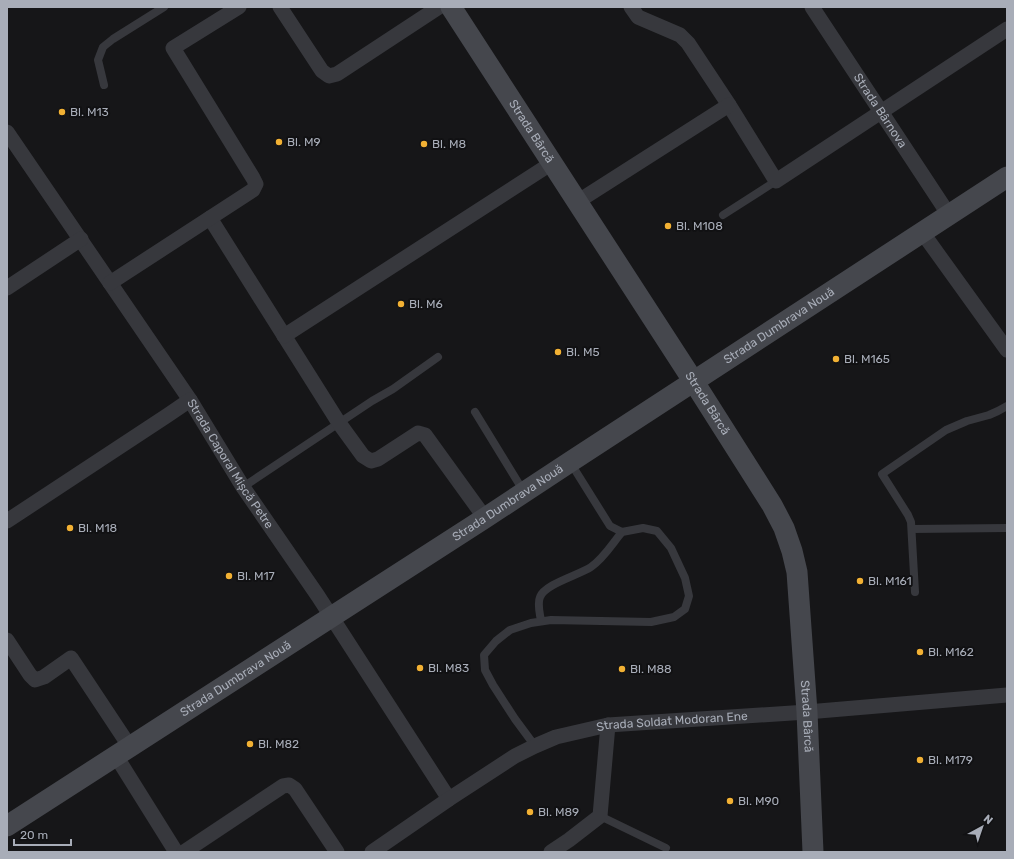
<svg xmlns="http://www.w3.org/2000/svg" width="1014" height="859" viewBox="0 0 1014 859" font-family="Rubik,sans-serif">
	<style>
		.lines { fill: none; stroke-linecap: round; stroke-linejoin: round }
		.lane { stroke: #37383d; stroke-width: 8 }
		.street { stroke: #37383d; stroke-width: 15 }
		.secondary { stroke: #45474d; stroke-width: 21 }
		.poi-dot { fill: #f2b134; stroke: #111113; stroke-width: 1.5 }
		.labels { text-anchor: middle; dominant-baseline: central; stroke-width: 4; stroke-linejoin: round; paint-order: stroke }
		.street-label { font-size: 12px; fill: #a8adb8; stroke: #111113 }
		.poi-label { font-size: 12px; fill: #a8adb8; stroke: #111113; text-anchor: start }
	</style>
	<rect width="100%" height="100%" fill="#161618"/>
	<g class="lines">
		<path class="lane" d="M 104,85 L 98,60 L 103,47 L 113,39 L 164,7
			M 723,215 L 776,181
			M 475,412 L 524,492
			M 243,487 L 372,401 L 393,389 L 438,357
			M 912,529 L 1007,528
			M 915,592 L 911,522 L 908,515 L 882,474 L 946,430 L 967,421 L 989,415 L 998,411 L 1007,406
			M 541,621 C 540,614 537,604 540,597 C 545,584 579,575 591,567 C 604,558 612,544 622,532
			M 535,746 L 515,719 L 493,685 L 485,670 L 484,655 L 496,641 L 510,630 L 531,623 L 551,620 L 651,622 L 674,617 L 685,609 L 689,596 L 685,578 L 671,548 L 657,531 L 643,528 L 622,532 L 610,526 L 570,462
			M 600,816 L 666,848"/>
		<g class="street">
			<path d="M 280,7 L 322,71 L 329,76 L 337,74 L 439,7"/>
			<path d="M 631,7 L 638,17 L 680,35 L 688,43 L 729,105 L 776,181 L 1007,29"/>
			<path id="s1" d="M 812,7 L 949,215"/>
			<path id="s2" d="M 7,132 L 190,400 L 243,487 L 318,596 L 449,799"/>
			<path d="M 577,202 L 729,105"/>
			<path d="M 210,218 L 339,423 L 363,456 L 371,461 L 378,459 L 418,433 L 425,435 L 485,518"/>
			<path d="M 922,232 L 1007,350"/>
			<path d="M 110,283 L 253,190 L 256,184 L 253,178 L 173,48 L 239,7"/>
			<path d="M 7,288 L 81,239"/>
			<path d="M 284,336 L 552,163"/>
			<path d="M 7,521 L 168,415 L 190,400"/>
			<path d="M 7,640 L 30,675 L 35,680 L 44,677 L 71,658 L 130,747"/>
			<path d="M 116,756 L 176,852"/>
			<path d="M 184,852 L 283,786 L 289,785 L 295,789 L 337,852"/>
			<path id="s3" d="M 372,852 L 449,799 L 515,756 L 535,746 L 556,737 L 608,725 L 807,712 L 1007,695"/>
			<path d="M 551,852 L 569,840 L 600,816 L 608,725"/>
		</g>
		<g class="secondary">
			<path id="s4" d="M 451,7 L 694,382 L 772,505 L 784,528 L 792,551 L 797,572 L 807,712 L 813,852"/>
			<path id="s5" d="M 7,826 L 485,518 L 570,462 L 1007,177"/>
		</g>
	</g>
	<g class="poi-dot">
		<circle cx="62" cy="112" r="4"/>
		<circle cx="279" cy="142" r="4"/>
		<circle cx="424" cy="144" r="4"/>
		<circle cx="668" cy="226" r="4"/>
		<circle cx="401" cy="304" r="4"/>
		<circle cx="558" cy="352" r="4"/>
		<circle cx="836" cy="359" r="4"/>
		<circle cx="70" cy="528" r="4"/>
		<circle cx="229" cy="576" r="4"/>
		<circle cx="860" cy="581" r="4"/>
		<circle cx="920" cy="652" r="4"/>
		<circle cx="420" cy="668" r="4"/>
		<circle cx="622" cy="669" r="4"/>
		<circle cx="250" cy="744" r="4"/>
		<circle cx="920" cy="760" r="4"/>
		<circle cx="730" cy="801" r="4"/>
		<circle cx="530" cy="812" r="4"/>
	</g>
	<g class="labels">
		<g class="street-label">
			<text stroke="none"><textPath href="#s1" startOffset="124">Strada Bârnova</textPath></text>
			<text stroke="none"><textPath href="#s4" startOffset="148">Strada Bârcă</textPath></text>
			<text stroke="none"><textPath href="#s5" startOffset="920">Strada Dumbrava Nouă</textPath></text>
			<text stroke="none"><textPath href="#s4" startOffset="472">Strada Bârcă</textPath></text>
			<text stroke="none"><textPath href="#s2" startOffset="400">Strada Caporal Mișcă Petre</textPath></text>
			<text stroke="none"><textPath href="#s5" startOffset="596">Strada Dumbrava Nouă</textPath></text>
			<text stroke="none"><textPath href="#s5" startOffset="272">Strada Dumbrava Nouă</textPath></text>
			<text stroke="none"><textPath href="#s4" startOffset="809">Strada Bârcă</textPath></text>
			<text stroke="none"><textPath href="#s3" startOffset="335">Strada Soldat Modoran Ene</textPath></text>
		</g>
		<g class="poi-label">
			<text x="70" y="112">Bl. M13</text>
			<text x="287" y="142">Bl. M9</text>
			<text x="432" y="144">Bl. M8</text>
			<text x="676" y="226">Bl. M108</text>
			<text x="409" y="304">Bl. M6</text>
			<text x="566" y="352">Bl. M5</text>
			<text x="844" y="359">Bl. M165</text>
			<text x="78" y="528">Bl. M18</text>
			<text x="237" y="576">Bl. M17</text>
			<text x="868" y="581">Bl. M161</text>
			<text x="928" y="652">Bl. M162</text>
			<text x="428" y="668">Bl. M83</text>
			<text x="630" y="669">Bl. M88</text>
			<text x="258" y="744">Bl. M82</text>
			<text x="928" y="760">Bl. M179</text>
			<text x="738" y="801">Bl. M90</text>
			<text x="538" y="812">Bl. M89</text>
		</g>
	</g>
	<rect width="1014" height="859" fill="none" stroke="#a8adb8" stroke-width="16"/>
	<g transform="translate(982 827) rotate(40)" stroke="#111113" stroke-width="3" paint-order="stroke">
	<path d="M0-3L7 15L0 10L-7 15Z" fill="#a8adb8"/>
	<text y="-6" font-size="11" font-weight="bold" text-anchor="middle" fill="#a8adb8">N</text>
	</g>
	<path d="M14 839v6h57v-6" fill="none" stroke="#a8adb8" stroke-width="2"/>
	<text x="20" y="839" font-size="12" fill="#a8adb8" stroke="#111113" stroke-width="3" paint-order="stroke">20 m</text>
</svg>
